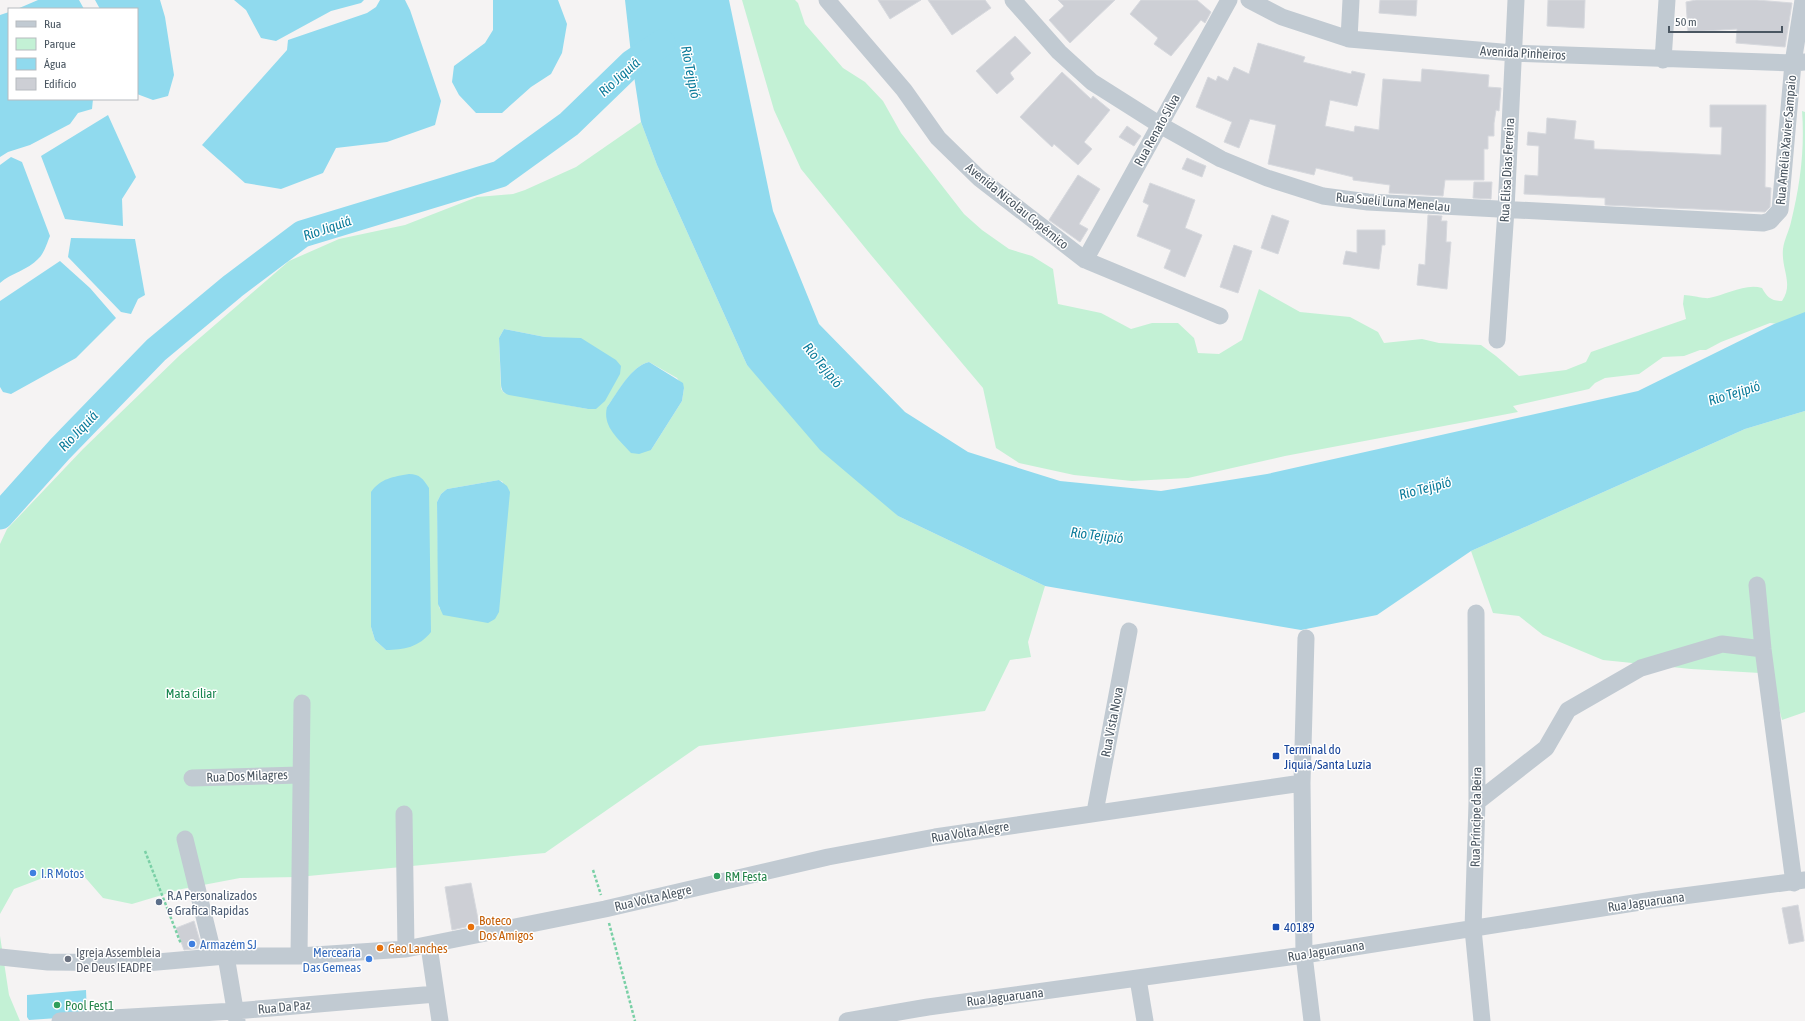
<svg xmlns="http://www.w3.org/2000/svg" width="1805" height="1021" viewBox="0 0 1805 1021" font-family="'Asap Condensed',sans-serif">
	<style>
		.green { fill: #c3f1d5; fill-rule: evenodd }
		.water { fill: #90daee }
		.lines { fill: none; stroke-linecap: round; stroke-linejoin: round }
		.river { stroke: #90daee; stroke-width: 27 }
		.building { fill: #cdcfd5; stroke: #d7d9de }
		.path { stroke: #7ad0a6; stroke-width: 2.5; stroke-dasharray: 3 2; stroke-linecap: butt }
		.minor { stroke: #c1cad2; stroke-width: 17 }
		.transit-dot { fill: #1a4fb4; stroke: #fff; stroke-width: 1.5 }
		.shop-dot { fill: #3f7fe0; stroke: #fff; stroke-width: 1.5 }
		.leisure-dot { fill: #2e9e5b; stroke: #fff; stroke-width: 1.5 }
		.service-dot { fill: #5c6f8a; stroke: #fff; stroke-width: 1.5 }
		.food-dot { fill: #e8710a; stroke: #fff; stroke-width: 1.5 }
		.worship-dot { fill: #6b7280; stroke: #fff; stroke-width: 1.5 }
		.labels { text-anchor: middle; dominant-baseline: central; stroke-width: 3; stroke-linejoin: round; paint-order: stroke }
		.street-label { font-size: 13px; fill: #4a5661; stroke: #fff }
		.park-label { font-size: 13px; fill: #17864f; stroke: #fff }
		.transit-label { font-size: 13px; fill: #164399; stroke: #fff; text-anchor: start }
		.shop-label { font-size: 13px; fill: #366cbe; stroke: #fff; text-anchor: start }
		.leisure-label { font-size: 13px; fill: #27864d; stroke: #fff; text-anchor: start }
		.service-label { font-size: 13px; fill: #4e5e75; stroke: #fff; text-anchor: start }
		.food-label { font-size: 13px; fill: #c56008; stroke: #fff; text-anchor: start }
		.worship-label { font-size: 13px; fill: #5b616d; stroke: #fff; text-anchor: start }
		.water-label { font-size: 14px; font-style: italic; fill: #0c7c9b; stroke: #fff }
	</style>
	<rect width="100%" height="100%" fill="#f5f3f3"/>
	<path class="green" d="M 742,0 L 795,0 L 798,3 L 805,24 L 843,68 L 865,82 L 883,101 L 901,133 L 964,214 L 982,230 L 1009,249 L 1032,256 L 1053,269 L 1058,304 L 1101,313 L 1131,329 L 1152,323 L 1178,323 L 1194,338 L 1198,353 L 1219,354 L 1242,340 L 1259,289 L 1300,312 L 1350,317 L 1378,332 L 1384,343 L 1422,339 L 1439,343 L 1481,345 L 1496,356 L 1519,376 L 1566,370 L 1586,362 L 1591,352 L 1686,319 L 1683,304 L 1684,295 C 1690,295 1706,299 1709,298 C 1726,295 1745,283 1762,288 C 1767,297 1771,301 1782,301 C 1794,284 1781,269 1783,249 C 1784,240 1789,231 1791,222 C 1800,186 1805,149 1802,111 L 1805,112 L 1805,313 L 1778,324 L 1770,323 L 1721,342 L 1706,350 L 1700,350 L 1684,356 L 1663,357 L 1639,374 L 1605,378 L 1595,383 L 1589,389 L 1513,406 L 1518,412 L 1285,456 L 1188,478 L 1132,481 L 1074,475 L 1019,463 L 996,448 L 983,388 L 871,255 L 801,169 L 774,110 Z
		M 641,122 L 657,165 L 747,365 L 898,516 L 1045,586 L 1028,642 L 1031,657 L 1010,660 L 985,711 L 699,746 L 545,853 L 298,877 L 240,878 L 182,889 L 132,904 L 103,898 L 83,875 L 48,876 L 14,889 L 0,914 L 0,544 L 7,529 L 83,449 L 180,355 L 289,261 L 339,239 L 405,225 L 477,197 L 513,194 L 525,190 L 576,167 ZM 504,329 L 545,337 L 564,338 L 596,409 L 588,409 L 504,393 L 501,389 L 499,338 ZM 649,362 L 677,378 L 684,388 L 682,401 L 651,450 L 607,407 C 618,393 631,366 649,362 ZM 499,480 L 503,482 L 439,609 L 437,502 L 441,494 L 447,489 ZM 371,492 L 386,650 L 375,640 L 371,627 Z
		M 1805,411 L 1805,712 L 1782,720 L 1772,681 L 1760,673 L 1691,669 L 1603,660 L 1543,635 L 1519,616 L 1493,613 L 1471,551 L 1745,429 Z
		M 0,936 L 9,995 L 20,1021 L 0,1021 Z"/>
	<path class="water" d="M 38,0 L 79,0 L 84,9 L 17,9 Z
		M 95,0 L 160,0 L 165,17 L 174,75 L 168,96 L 153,100 L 137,94 L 137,9 L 100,9 Z
		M 234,0 L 364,0 L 361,3 L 331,11 L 276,41 L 261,38 L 246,10 Z
		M 380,0 L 405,0 L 410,10 L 441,101 L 435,125 L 387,142 L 336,148 L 323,173 L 281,189 L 245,183 L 202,145 L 287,50 L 288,40 L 367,13 L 376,7 Z
		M 493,0 L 558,0 L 567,24 L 562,53 L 551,74 L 531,87 L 502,113 L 476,113 L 459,95 L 452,82 L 454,66 L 485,43 L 493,30 Z
		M 625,0 L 729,0 L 773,211 L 819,324 L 905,412 L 968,452 L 1060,481 L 1161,491 L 1267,474 L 1638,391 L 1774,324 L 1805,312 L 1805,411 L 1745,429 L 1471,551 L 1377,615 L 1301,630 L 1045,586 L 898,516 L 820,450 L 747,365 L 657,165 L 641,122 L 632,63 Z
		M 9,12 L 9,99 L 93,99 L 92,109 L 78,113 L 70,124 L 30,145 L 8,152 L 0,157 L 0,15 Z
		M 108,115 L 136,177 L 122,199 L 123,226 L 65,219 L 41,156 Z
		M 11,157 L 22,162 L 50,236 C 47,243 44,254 38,259 C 28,270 11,273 0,283 L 0,165 Z
		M 71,238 L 135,239 L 145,295 L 138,299 L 131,314 L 121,312 L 68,257 Z
		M 60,261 L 90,288 L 116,318 L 76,358 L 11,394 L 3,392 L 0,387 L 0,301 Z
		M 504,329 L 545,337 L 581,338 L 616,360 L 621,366 L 620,374 L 605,401 L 596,409 L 588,409 L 509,395 C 503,393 501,390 501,383 L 499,338 Z
		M 649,362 L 683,383 L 684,388 L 682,401 L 651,450 L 639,454 L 631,453 C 619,439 602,427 607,407 C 617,393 631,366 649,362 Z
		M 409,474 C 420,474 423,479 429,488 L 431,632 C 419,647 404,650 386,650 L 375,640 L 371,627 L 371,492 C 381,478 393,477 409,474 Z
		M 499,480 L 507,486 L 510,492 L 499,612 L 495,619 L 488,623 L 443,615 L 438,604 L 437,502 L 441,494 L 447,489 Z
		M 86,990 L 87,1016 L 29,1020 L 27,1017 L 27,995 Z"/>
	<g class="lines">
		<path class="river" d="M 0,516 L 60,449 L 156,350 L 233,286 L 302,234 L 500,174 L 569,124 L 632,63 L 662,43"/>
	</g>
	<path class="building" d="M 878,0 L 921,0 L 890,19 Z
		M 928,0 L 985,0 L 991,8 L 952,35 Z
		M 1058,0 L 1115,0 L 1070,43 L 1049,20 L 1064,6 Z
		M 1141,0 L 1197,0 L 1211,12 L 1205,23 L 1201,20 L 1171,56 L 1154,44 L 1158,38 L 1130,14 Z
		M 1380,0 L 1417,0 L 1416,16 L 1379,13 Z
		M 1548,0 L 1585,0 L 1584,28 L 1547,26 Z
		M 1696,0 L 1757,0 L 1792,3 L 1785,47 L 1736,43 L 1737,29 L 1688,32 L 1686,2 Z
		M 1015,36 L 1031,53 L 1010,73 L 1014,79 L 997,94 L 976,71 Z
		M 1258,43 L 1305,57 L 1303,62 L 1351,74 L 1352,71 L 1365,74 L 1357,106 L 1330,100 L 1325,126 L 1354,132 L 1355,126 L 1379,130 L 1383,79 L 1421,82 L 1422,69 L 1489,75 L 1488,87 L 1501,88 L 1499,111 L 1496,110 L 1494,123 L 1494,136 L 1488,136 L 1488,149 L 1484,149 L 1484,180 L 1445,180 L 1443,196 L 1389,193 L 1390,185 L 1353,180 L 1353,177 L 1316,168 L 1314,175 L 1268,164 L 1276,125 L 1250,119 L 1239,148 L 1224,142 L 1232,122 L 1196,107 L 1208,77 L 1216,81 L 1218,76 L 1228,81 L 1234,67 L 1249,74 Z
		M 1062,72 L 1091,99 L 1093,96 L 1110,110 L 1084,142 L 1092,149 L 1078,165 L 1054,144 L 1052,147 L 1020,117 Z
		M 1710,105 L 1766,105 L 1765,187 L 1771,188 L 1770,207 L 1765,212 L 1605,205 L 1605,198 L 1524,194 L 1525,175 L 1538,176 L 1539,146 L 1527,145 L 1528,132 L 1546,134 L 1547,118 L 1576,121 L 1574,139 L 1594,141 L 1594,149 L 1721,155 L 1722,127 L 1710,127 Z
		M 1127,126 L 1141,136 L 1134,146 L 1119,137 Z
		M 1187,158 L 1206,166 L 1202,177 L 1182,169 Z
		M 1078,175 L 1100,189 L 1079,224 L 1088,229 L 1080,242 L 1049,220 Z
		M 1474,182 L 1492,182 L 1491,199 L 1473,198 Z
		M 1150,183 L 1195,200 L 1185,228 L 1202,235 L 1185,277 L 1164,268 L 1171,250 L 1137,236 L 1149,205 L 1143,202 Z
		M 1272,215 L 1289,221 L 1278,254 L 1261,248 Z
		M 1428,215 L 1442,216 L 1441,221 L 1447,221 L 1446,242 L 1451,242 L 1447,289 L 1417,285 L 1419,264 L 1425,265 Z
		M 1357,230 L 1385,230 L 1385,245 L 1382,245 L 1379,269 L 1343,264 L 1346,251 L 1357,253 Z
		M 1234,245 L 1252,251 L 1238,293 L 1220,287 Z
		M 471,883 L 479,924 L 452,930 L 445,887 Z
		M 1798,905 L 1804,941 L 1789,944 L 1782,908 Z
		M 194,921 L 202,948 L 184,950 L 176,928 Z"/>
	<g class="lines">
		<path class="path" d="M 145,851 L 181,944
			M 593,870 L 601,895
			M 609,923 L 635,1021"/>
		<path class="minor" d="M 827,0 L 904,90 L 938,138 L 979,178 L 1085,260 L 1220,316
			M 1013,0 L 1059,52 L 1092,82 L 1160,125 L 1221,159 L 1267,178 L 1323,196 L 1368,202 L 1763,223 L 1770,221 L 1780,210 L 1793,63 L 1803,0
			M 1249,0 L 1282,17 L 1349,39 L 1513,53 L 1793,63 L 1805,62
			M 1349,39 L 1351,0
			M 1663,60 L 1667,0
			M 1085,260 L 1229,0
			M 1497,340 L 1506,210 L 1516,0
			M 1757,585 L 1763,649 L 1794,883
			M 1476,613 L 1477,802 L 1473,929 L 1482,1021
			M 1306,638 L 1302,783 L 1304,955 L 1312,1021
			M 192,778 L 301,775
			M 1477,802 L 1546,748 L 1568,710 L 1641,668 L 1722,644 L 1763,649
			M 1095,812 L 1129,631
			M 404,814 L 406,949
			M 185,839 L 214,957
			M 429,946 L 440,1021
			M 226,956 L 237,1021
			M 299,956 L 302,703
			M 0,957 L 48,962 L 146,963 L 226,956 L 299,956 L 406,949 L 605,909 L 828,857 L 935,837 L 1302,783
			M 1138,979 L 1145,1021
			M 60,1021 L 235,1011 L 436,994
			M 847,1021 L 928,1007 L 1304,955 L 1653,900 L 1805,880"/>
	</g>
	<g class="transit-dot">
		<rect x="1272" y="752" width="8" height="8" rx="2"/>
		<rect x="1272" y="923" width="8" height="8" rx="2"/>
	</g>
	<g class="shop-dot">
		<circle cx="33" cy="873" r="4"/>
		<circle cx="192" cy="944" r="4"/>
		<circle cx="369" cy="959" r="4"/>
	</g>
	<g class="leisure-dot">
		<circle cx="717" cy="876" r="4"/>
		<circle cx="57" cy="1005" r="4"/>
	</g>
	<circle class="service-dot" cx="159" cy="902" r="4"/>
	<g class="food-dot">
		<circle cx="471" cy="927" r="4"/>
		<circle cx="380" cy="948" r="4"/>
	</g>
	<circle class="worship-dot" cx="68" cy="959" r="4"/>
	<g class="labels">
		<g class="street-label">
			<text transform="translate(1523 53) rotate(3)">Avenida Pinheiros</text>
			<text transform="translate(1157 130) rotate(-61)">Rua Renato Silva</text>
			<text transform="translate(1786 140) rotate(-85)">Rua Amélia Xavier Sampaio</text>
			<text transform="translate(1507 170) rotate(-87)">Rua Elisa Dias Ferreira</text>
			<text transform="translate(1393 202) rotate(5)">Rua Sueli Luna Menelau</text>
			<text transform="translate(1017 206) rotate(39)">Avenida Nicolau Copérnico</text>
			<text transform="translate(1112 722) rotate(-79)">Rua Vista Nova</text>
			<text transform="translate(247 776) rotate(-2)">Rua Dos Milagres</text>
			<text transform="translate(1476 817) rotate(-89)">Rua Príncipe da Beira</text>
			<text transform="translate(970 832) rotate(-9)">Rua Volta Alegre</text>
			<text transform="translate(653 898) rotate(-13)">Rua Volta Alegre</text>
			<text transform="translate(1646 902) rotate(-8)">Rua Jaguaruana</text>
			<text transform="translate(1326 951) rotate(-9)">Rua Jaguaruana</text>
			<text transform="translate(1005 997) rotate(-7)">Rua Jaguaruana</text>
			<text transform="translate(284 1007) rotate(-5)">Rua Da Paz</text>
		</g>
		<g class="park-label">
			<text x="191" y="693">Mata ciliar</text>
		</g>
		<g class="transit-label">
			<text x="1284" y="749">Terminal do<tspan x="1284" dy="15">Jiquia/Santa Luzia</tspan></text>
			<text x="1284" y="927">40189</text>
		</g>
		<g class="shop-label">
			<text x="41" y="873">I.R Motos</text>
			<text x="200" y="944">Armazém SJ</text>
			<text x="361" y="952" text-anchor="end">Mercearia<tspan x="361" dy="15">Das Gemeas</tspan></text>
		</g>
		<g class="leisure-label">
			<text x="725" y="876">RM Festa</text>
			<text x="65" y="1005">Pool Fest1</text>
		</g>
		<g class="service-label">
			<text x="167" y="895">R.A Personalizados<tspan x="167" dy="15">e Grafica Rapidas</tspan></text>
		</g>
		<g class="food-label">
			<text x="479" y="920">Boteco<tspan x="479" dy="15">Dos Amigos</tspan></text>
			<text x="388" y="948">Geo Lanches</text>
		</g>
		<g class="worship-label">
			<text x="76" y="952">Igreja Assembleia<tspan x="76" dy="15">De Deus IEADPE</tspan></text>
		</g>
		<g class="water-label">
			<text transform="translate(691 72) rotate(79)">Rio Tejipió</text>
			<text transform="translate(619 77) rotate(-42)">Rio Jiquiá</text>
			<text transform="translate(327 228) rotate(-19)">Rio Jiquiá</text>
			<text transform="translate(823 365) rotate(51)">Rio Tejipió</text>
			<text transform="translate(1734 393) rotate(-17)">Rio Tejipió</text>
			<text transform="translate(78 431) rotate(-46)">Rio Jiquiá</text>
			<text transform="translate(1425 488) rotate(-15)">Rio Tejipió</text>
			<text transform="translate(1097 535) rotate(7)">Rio Tejipió</text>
		</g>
	</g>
	<rect x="8" y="8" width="130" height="92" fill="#ffffff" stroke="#b7bbc0"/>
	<rect x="16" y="21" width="20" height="6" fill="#c1cad2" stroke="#b7bbc0"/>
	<text x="44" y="28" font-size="12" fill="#4a5661">Rua</text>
	<rect x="16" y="38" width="20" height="12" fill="#c3f1d5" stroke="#b7bbc0"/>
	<text x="44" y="48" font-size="12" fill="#4a5661">Parque</text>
	<rect x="16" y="58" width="20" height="12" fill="#90daee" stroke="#b7bbc0"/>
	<text x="44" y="68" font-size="12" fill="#4a5661">Água</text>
	<rect x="16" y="78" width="20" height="12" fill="#cdcfd5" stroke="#b7bbc0"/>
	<text x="44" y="88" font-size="12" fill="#4a5661">Edifício</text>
	<path d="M1669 26v6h113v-6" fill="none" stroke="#4a5661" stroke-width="2"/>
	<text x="1675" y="26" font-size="12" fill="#4a5661" stroke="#ffffff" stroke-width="3" paint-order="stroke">50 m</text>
</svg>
